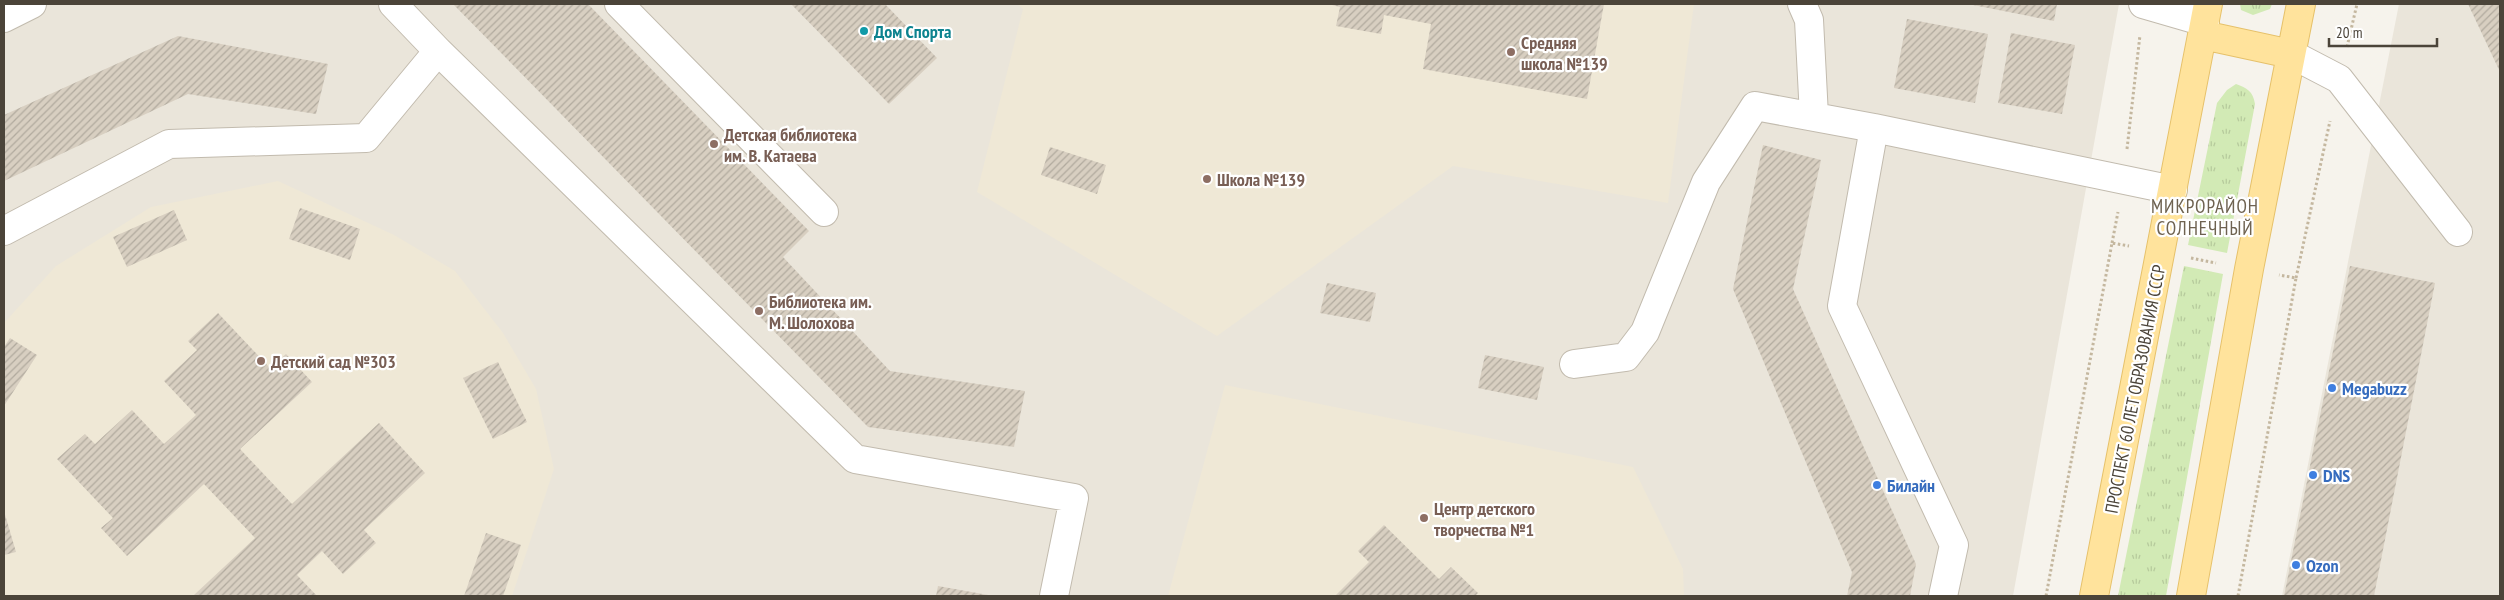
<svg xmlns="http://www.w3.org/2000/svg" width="2504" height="600" viewBox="0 0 2504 600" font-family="'PT Sans Narrow',sans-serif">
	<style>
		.residential { fill: #eae5da }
		.education { fill: #efe8d6 }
		.grass { fill: url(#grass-tufts) }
		.building { fill: url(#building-hatch) }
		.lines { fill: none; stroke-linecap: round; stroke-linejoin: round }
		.minor-casing { stroke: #c2bbae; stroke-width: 30 }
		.major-casing { stroke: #e6c16a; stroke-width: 30 }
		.path { stroke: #c4b79f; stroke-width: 3; stroke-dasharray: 2.5 2.5; stroke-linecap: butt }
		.minor { stroke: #fff; stroke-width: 28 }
		.major { stroke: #ffe39c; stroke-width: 28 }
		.culture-dot { fill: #0f9aa8; stroke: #fff; stroke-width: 2 }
		.education-dot { fill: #8d6e63; stroke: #fff; stroke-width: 2 }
		.shop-dot { fill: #3f7fe0; stroke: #fff; stroke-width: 2 }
		.labels { text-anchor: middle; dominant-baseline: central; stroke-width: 4.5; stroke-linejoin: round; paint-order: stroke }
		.culture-label { font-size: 18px; font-weight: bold; fill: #0d838f; stroke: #fff; text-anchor: start }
		.education-label { font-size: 18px; font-weight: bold; fill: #785e54; stroke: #fff; text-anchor: start }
		.shop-label { font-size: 18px; font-weight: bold; fill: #366cbe; stroke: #fff; text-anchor: start }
		.street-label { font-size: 18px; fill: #4b4439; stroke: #fff }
		.neighbourhood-label { font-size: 19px; letter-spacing: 1px; fill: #6e6250; stroke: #fff }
	</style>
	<defs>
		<pattern id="grass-tufts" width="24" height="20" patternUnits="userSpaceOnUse" patternTransform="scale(1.25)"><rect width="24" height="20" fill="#d2eab5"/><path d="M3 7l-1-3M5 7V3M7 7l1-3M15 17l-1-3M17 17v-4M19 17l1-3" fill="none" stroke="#b6ca9c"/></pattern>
		<pattern id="building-hatch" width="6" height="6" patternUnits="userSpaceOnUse" patternTransform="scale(1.25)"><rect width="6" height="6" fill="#d8cfc1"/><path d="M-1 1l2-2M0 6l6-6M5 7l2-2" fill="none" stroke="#b1aa9e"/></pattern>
	</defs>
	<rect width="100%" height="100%" fill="#f6f3ec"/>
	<path class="residential" d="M 4,4 L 2119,4 L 2013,596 L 4,596 Z
		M 2399,4 L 2500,4 L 2500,596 L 2282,596 Z"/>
	<path class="education" d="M 1017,4 L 1694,4 L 1668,203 L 1453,166 L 1217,336 L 977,192 L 1023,9 Z
		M 278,181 L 394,235 L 455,271 L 503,333 L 536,389 L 554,469 L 512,596 L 4,596 L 4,323 L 56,266 L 151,207 Z
		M 1225,385 L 1633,467 L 1683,569 L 1684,596 L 1168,596 Z"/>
	<path class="grass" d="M 2240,4 L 2272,4 L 2270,9 L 2253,15 L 2241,10 Z
		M 2236,84 C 2247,88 2253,91 2255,104 L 2227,253 L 2188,245 L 2217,103 L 2227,90 Z
		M 2184,266 L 2223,274 L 2166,596 L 2118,596 Z"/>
	<path class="building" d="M 453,4 L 588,4 L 809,231 L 783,257 L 890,371 L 1025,391 L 1014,447 L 868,427 Z
		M 791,4 L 885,4 L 937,58 L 889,104 Z
		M 1328,4 L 1604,4 L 1587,99 L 1423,69 L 1431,24 L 1384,15 L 1381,34 L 1336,26 L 1340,7 Z
		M 1968,4 L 2057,4 L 2054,21 Z
		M 2468,4 L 2500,4 L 2500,72 Z
		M 1907,19 L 1988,34 L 1975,103 L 1894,88 Z
		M 2011,33 L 2075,45 L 2062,114 L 1998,103 Z
		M 178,36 L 328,64 L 316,114 L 188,94 L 4,181 L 4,115 Z
		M 1763,145 L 1821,160 L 1793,289 L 1916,564 L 1910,596 L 1847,596 L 1852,572 L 1733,289 Z
		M 1050,147 L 1106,165 L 1097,194 L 1041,175 Z
		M 300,208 L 360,229 L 350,260 L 289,239 Z
		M 174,210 L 187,240 L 127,267 L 113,237 Z
		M 2350,266 L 2435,283 L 2374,596 L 2284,596 Z
		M 1327,283 L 1376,293 L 1370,322 L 1320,313 Z
		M 218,313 L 270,368 L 286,354 L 312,382 L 240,449 L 292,504 L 379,423 L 425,473 L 364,530 L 376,543 L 343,574 L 322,551 L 297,575 L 317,596 L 193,596 L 255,538 L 204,484 L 127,556 L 101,528 L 113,518 L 57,459 L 85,434 L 95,444 L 132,410 L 164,444 L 196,415 L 164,381 L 197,350 L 188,341 Z
		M 10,338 L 37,355 L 4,406 L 4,347 Z
		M 1485,355 L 1544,367 L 1537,400 L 1478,388 Z
		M 498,362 L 527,422 L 493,439 L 463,378 Z
		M 4,511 L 16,552 L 4,555 Z
		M 1384,525 L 1439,579 L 1451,567 L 1478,593 L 1475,596 L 1335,596 L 1369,562 L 1358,551 Z
		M 486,533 L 521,545 L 503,596 L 464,596 Z
		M 938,586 L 988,595 L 987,596 L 936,596 Z"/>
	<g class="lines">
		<g class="minor-casing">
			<path id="minor" d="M 619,4 L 824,212
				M 1802,4 L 1809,20 L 1814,116
				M 2143,4 L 2205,22
				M 4,18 L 32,4
				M 438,51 L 855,459 L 1074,498 L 1054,596
				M 2291,54 L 2339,79 L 2458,232
				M 4,231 L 169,144 L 366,138 L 438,51 L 393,4
				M 1574,364 L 1626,357 L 1645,332 L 1706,182 L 1755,106 L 1874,128
				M 1943,596 L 1954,545 L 1842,306 L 1874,128 L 2173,190"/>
		</g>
		<g class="major-casing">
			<path id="major" d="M 2203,35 L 2291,54
				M 2094,596 L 2208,4
				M 2191,596 L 2249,269 L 2301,4"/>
		</g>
		<path class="path" d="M 2347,47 L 2357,4
			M 2127,149 L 2140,35
			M 2112,243 L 2118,212
			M 2191,258 L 2216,263
			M 2296,278 L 2330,121
			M 2046,596 L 2112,243 L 2129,246
			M 2238,596 L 2296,278 L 2279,275"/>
		<use href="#minor" class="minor"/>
		<use href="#major" class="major"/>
	</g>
	<circle class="culture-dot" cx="864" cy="31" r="5"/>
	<g class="education-dot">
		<circle cx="1511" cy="52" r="5"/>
		<circle cx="714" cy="144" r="5"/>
		<circle cx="1207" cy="179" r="5"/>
		<circle cx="759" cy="311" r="5"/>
		<circle cx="261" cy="361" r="5"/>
		<circle cx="1424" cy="518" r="5"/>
	</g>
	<g class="shop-dot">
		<circle cx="2332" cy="388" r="5"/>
		<circle cx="2313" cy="475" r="5"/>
		<circle cx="1877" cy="485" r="5"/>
		<circle cx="2296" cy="565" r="5"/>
	</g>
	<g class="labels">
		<g class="culture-label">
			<text x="874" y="31">Дом Спорта</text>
		</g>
		<g class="education-label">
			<text x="1521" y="42">Средняя<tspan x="1521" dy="21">школа №139</tspan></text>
			<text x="724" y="134">Детская библиотека<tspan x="724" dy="21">им. В. Катаева</tspan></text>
			<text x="1217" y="179">Школа №139</text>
			<text x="769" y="301">Библиотека им.<tspan x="769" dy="21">М. Шолохова</tspan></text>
			<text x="271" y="361">Детский сад №303</text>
			<text x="1434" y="508">Центр детского<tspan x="1434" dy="21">творчества №1</tspan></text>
		</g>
		<g class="shop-label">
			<text x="2342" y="388">Megabuzz</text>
			<text x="2323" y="475">DNS</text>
			<text x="1887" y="485">Билайн</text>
			<text x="2306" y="565">Ozon</text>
		</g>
		<g class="street-label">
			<text transform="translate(2135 389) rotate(-79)">ПРОСПЕКТ 60 ЛЕТ ОБРАЗОВАНИЯ СССР</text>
		</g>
		<g class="neighbourhood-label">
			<text x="2205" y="206">МИКРОРАЙОН<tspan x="2205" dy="22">СОЛНЕЧНЫЙ</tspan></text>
		</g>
	</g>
	<rect width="2504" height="600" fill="none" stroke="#4b4439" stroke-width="10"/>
	<path d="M2329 38v8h108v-8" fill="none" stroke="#4b4439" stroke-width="2.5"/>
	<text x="2336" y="38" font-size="15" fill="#4b4439" stroke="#ffffff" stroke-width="4" paint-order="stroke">20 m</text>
</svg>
